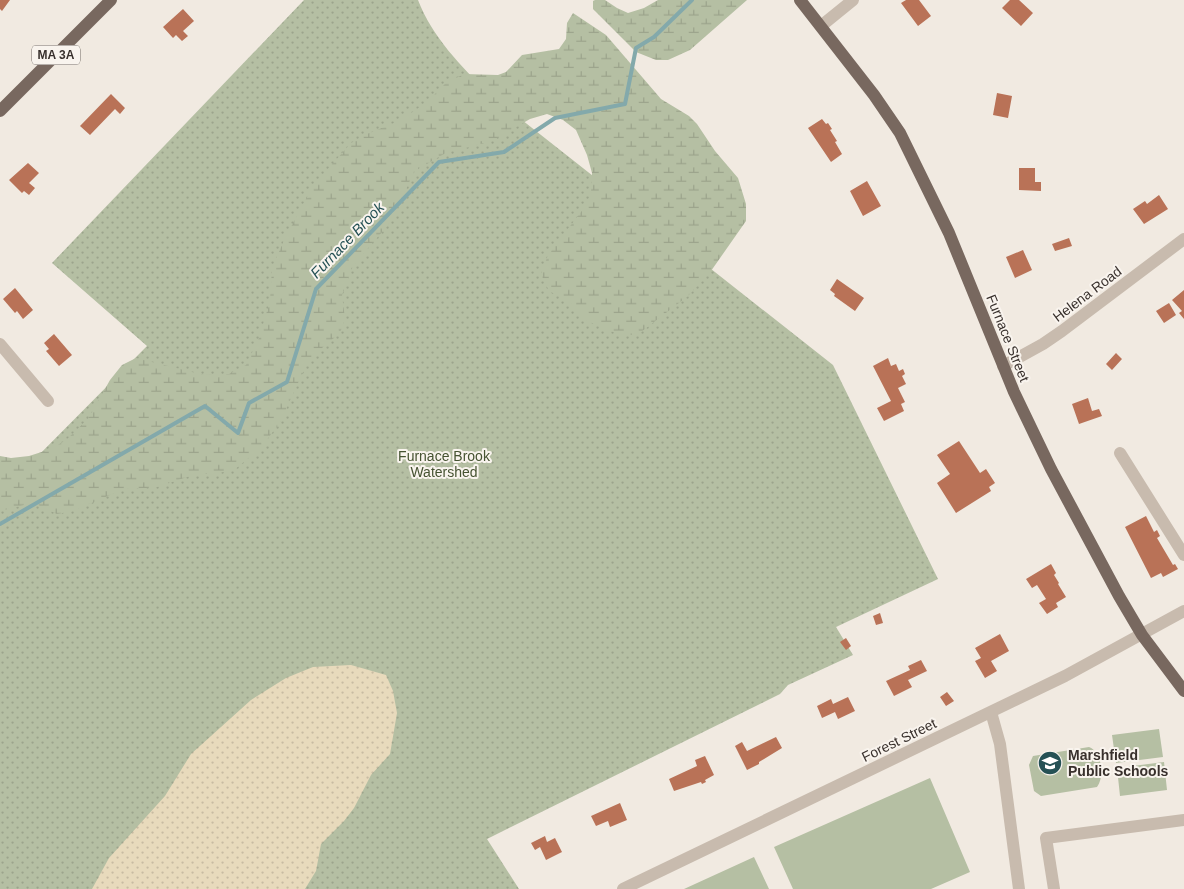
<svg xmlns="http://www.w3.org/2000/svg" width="1184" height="889" viewBox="0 0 1184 889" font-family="Helvetica,sans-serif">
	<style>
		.green { fill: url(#green-dots) }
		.wetland { fill: url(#wetland-marsh) }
		.sand { fill: url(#sand-dots) }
		.pitch { fill: #b5bfa3 }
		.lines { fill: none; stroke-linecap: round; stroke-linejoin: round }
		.stream { stroke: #83a9ab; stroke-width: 4 }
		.building { fill: #b97257 }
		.minor { stroke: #c8bbae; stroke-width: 12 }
		.major { stroke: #78685f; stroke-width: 12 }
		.labels { text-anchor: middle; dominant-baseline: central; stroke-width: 4; stroke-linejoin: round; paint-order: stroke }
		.shield { fill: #f9f4ee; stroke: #726b66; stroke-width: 1 }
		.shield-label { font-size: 12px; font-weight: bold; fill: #38302c }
		.street-label { font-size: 14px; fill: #38302c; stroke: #f9f4ee }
		.park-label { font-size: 14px; fill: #465332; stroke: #f9f4ee }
		.poi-label { font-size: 14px; font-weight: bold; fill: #38302c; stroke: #f9f4ee; text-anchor: start }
		.water-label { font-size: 15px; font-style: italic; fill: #255155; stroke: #f9f4ee }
	</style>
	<defs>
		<pattern id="green-dots" width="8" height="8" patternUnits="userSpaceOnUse" patternTransform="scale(1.25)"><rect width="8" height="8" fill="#b5bfa3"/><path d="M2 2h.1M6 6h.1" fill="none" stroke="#9ca48c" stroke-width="1.8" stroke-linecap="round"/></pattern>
		<pattern id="wetland-marsh" width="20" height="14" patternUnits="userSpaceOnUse" patternTransform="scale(1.25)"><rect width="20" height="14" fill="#b5bfa3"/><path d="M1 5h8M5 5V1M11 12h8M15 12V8" fill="none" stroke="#9ca48c"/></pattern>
		<pattern id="sand-dots" width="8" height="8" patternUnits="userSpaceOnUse" patternTransform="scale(1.25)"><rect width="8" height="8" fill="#e8dabc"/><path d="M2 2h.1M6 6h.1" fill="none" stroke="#c8bba2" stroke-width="1.8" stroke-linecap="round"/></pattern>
	</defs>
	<rect width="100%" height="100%" fill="#f1eae1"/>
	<path class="green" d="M 304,0 L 418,0 C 432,37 461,66 489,94 L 833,365 L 938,579 L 836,627 L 853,655 L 788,685 L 780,694 L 487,839 L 519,889 L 0,889 L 0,492 L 13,481 L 147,346 L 52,263 Z"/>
	<path class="wetland" d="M 595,0 L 605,0 L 617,8 L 628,13 L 644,8 L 658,0 L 747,0 L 690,50 L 668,60 L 656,60 L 636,52 L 593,9 L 593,1 Z
		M 573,13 L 606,35 L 661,99 L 689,116 L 697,124 L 715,151 L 738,178 L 746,204 L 746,221 L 711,271 L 688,296 L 637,335 L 618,334 L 587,321 L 570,302 L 549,291 L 541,274 L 548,255 L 584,208 L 591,194 L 592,173 L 587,155 L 576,130 L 563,120 L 547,114 L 530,119 L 494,140 L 470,147 L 449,151 L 415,171 L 411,178 L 393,219 L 353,266 L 342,295 L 345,319 L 340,333 L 323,347 L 306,366 L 280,422 L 261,448 L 234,470 L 213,474 L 196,474 L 154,488 L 124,489 L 73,511 L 57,514 L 38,505 L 28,504 L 0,511 L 0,456 L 11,458 L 29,456 L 51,449 L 66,440 L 88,419 L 110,380 L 122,365 L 136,358 L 204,375 L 229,374 L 246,365 L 259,338 L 270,301 L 272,268 L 285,238 L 313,186 L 351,143 L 367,134 L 399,121 L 426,103 L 446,83 L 464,74 L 498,75 L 506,72 L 522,55 L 559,49 L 566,39 L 567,23 Z"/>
	<path class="sand" d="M 351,665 L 386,675 L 393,691 L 397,713 L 390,754 L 371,775 L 354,808 L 344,821 L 321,844 L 316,871 L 305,889 L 92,889 L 109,858 L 165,796 L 191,754 L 251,700 L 286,678 L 313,667 Z"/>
	<path class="pitch" d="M 1159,729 L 1163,757 L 1116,763 L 1112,735 Z
		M 1089,747 C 1102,752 1105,777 1097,787 L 1041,796 L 1034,791 L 1029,765 L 1033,756 Z
		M 1164,762 L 1167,790 L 1120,796 L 1117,768 Z
		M 930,778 L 970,872 L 931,889 L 793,889 L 774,847 Z
		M 754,857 L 769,889 L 684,889 Z"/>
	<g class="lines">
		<path class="stream" d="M 0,524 L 205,406 L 238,433 L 249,403 L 287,382 L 316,289 L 439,162 L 504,152 L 555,118 L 625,104 L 636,48 L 654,37 L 692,0"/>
	</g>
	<path class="building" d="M 0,0 L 10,0 L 2,11 L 0,9 Z
		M 906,0 L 919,0 L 931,16 L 918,26 L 901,3 Z
		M 1010,0 L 1019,0 L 1033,13 L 1021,26 L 1002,8 Z
		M 183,9 L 194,21 L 183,31 L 188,36 L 182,41 L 176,35 L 173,38 L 163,27 Z
		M 997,93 L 1012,96 L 1008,118 L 993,115 Z
		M 111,94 L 125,108 L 120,114 L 115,109 L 90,135 L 80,126 Z
		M 822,119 L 826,124 L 828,123 L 832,129 L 830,130 L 837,141 L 835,142 L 842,154 L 831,162 L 808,128 Z
		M 28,163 L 39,173 L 29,183 L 35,188 L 29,195 L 24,191 L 22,193 L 9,180 Z
		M 1019,168 L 1035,168 L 1035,182 L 1041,182 L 1041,191 L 1019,190 Z
		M 867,181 L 881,206 L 863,216 L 850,191 Z
		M 1159,195 L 1168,209 L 1144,224 L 1133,209 L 1145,201 L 1147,204 Z
		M 1069,238 L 1072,246 L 1055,251 L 1052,244 Z
		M 1023,250 L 1032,270 L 1015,278 L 1006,257 Z
		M 837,279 L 864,298 L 855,311 L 834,296 L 835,294 L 830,290 Z
		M 15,288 L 33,310 L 23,319 L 17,311 L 15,313 L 3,299 Z
		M 1184,290 L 1184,319 L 1179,313 L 1182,311 L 1172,300 Z
		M 1169,303 L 1176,315 L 1164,323 L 1156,311 Z
		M 54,334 L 72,355 L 59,366 L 46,351 L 49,349 L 44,343 Z
		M 1116,353 L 1122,359 L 1112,370 L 1106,364 Z
		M 888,358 L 891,366 L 896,364 L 899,371 L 903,369 L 905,374 L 902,376 L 906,384 L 898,388 L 905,402 L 901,404 L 904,411 L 884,421 L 877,408 L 891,401 L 873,366 Z
		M 1088,398 L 1092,411 L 1099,409 L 1102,416 L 1079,424 L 1072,404 Z
		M 959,441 L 980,473 L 986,469 L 995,483 L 989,487 L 991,491 L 956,513 L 937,483 L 950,474 L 937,455 Z
		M 1146,516 L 1154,532 L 1157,530 L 1160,536 L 1157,538 L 1173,565 L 1175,564 L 1178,569 L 1163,577 L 1161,573 L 1151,578 L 1125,527 Z
		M 1051,564 L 1056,573 L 1054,575 L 1059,583 L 1058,584 L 1066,597 L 1056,603 L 1058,607 L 1047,614 L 1039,603 L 1046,599 L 1037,585 L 1032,588 L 1026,579 Z
		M 880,613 L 883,623 L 876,625 L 873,616 Z
		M 1000,634 L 1009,651 L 991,661 L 997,671 L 985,678 L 975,661 L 981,658 L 975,648 Z
		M 846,638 L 851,646 L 846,650 L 840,642 Z
		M 921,660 L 927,671 L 908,680 L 912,687 L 894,696 L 886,681 L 910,670 L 908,666 Z
		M 947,692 L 954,701 L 946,706 L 940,697 Z
		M 848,697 L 855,711 L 838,719 L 835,712 L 822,718 L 817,706 L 831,699 L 833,704 Z
		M 776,737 L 782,748 L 759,762 L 759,764 L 747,770 L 735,746 L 742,742 L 747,751 Z
		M 705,756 L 714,775 L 705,780 L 706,782 L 702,784 L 701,782 L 674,791 L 669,779 L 697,766 L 695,760 Z
		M 620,803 L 627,820 L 610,827 L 608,821 L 596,826 L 591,816 Z
		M 545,836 L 547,842 L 555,838 L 562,852 L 546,860 L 540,847 L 535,850 L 531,843 Z"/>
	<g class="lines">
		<path class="minor" d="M 821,26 L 853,0
			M 0,344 L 48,401
			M 1003,366 L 1043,344 L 1062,331 L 1184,239
			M 1120,453 L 1184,555
			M 991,712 L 1000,744 L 1019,889
			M 623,889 L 1065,676 L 1184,611
			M 1054,889 L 1046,838 L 1184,820"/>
		<path class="major" d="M 800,0 L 874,95 L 900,133 L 949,233 L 1014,392 L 1051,469 L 1119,596 L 1142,635 L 1184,691
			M 0,111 L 111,0"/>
	</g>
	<defs>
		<g id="school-disc" transform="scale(1.25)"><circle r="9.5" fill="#255155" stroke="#f9f4ee"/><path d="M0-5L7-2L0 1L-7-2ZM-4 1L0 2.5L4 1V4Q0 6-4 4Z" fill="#fff"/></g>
	</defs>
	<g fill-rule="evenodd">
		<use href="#school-disc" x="1050" y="763"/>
	</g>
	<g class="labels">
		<rect class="shield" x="32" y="45.5" width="48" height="19" rx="4"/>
		<g class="shield-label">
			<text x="56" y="55">MA 3A</text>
		</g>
		<g class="street-label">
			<text transform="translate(1087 294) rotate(-37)">Helena Road</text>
			<text transform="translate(1008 338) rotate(68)">Furnace Street</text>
			<text transform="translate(899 740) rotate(-26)">Forest Street</text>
		</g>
		<g class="park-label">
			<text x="444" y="456">Furnace Brook<tspan x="444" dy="16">Watershed</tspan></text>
		</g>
		<g class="poi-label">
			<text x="1068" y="755">Marshfield<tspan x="1068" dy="16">Public Schools</tspan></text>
		</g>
		<g class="water-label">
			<text transform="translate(347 240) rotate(-46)">Furnace Brook</text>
		</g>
	</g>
</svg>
